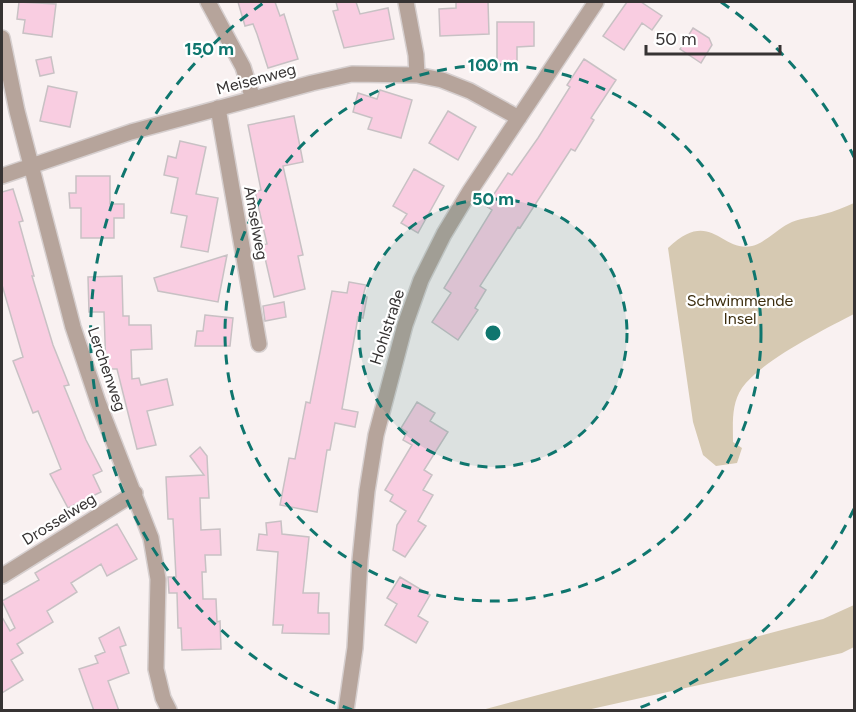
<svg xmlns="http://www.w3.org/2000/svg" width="856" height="712" viewBox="0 0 856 712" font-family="Figtree,sans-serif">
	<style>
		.green { fill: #d6c9b2 }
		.building { fill: #f9cde1; stroke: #c8c1c4; stroke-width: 1.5 }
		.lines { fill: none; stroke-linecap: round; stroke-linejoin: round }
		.minor-casing { stroke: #d6cfcf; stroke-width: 18 }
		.minor { stroke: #b6a49b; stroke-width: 15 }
		.ring { fill: none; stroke: #0f766e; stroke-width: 3; stroke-dasharray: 10 8 }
		.labels { text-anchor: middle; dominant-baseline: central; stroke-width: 4.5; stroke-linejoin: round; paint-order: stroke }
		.street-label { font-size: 16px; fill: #363333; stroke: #fff }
		.park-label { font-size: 16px; fill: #3c2d0e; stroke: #fff }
		.centre { fill: #0f766e; stroke: #fff; stroke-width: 3 }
		.ring-label { font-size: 18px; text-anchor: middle; font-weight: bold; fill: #0f766e; stroke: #fff; stroke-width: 4.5; stroke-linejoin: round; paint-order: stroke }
	</style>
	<rect width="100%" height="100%" fill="#f9f1f1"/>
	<path class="green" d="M 854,203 L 854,314 C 825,329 761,361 742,388 C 731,404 733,424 733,442 L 742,448 L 737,463 L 716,466 L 703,455 L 693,422 L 668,248 C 711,207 721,253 752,246 C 763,244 778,229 788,224 C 798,218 812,218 824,214 C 834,212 844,207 854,203 Z
		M 854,605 L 854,647 L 842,653 L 587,710 L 482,710 L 823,619 Z"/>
	<path class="building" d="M 19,2 L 56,4 L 52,37 L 23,33 L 25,20 L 17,19 Z
		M 238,2 L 275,2 L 280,16 L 284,14 L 298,59 L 268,68 L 257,34 L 253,24 L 245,26 Z
		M 336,2 L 356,2 L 360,14 L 388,8 L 394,39 L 344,48 L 333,11 L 338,10 Z
		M 456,2 L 488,2 L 489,34 L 440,36 L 439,9 L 456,8 Z
		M 627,2 L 641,2 L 662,16 L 652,30 L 642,23 L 624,50 L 603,36 Z
		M 497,22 L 534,22 L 534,46 L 517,47 L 517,64 L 497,64 Z
		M 693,28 L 709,38 L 712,45 L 701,63 L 680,49 Z
		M 51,57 L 54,73 L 40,76 L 36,60 Z
		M 584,59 L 616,80 L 591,118 L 594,120 L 575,151 L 571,149 L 520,228 L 518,227 L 480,286 L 486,290 L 475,308 L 478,310 L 458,340 L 432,322 L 451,293 L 444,288 L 492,210 L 486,206 L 508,173 L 512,175 L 538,138 L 570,87 L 567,85 Z
		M 48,86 L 77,92 L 70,127 L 40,121 Z
		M 380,90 L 412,100 L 401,138 L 368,129 L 372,118 L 353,112 L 358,93 L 377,99 Z
		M 448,111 L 476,127 L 458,160 L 429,143 Z
		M 294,116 L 303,162 L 283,166 L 303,255 L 298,256 L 305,289 L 274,297 L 262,245 L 267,244 L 255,192 L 261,190 L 248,125 Z
		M 180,141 L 206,147 L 196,194 L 218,198 L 208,252 L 181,247 L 187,216 L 171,213 L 178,178 L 164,175 L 168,156 L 176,158 Z
		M 414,169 L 444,186 L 418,233 L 401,223 L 407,214 L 393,206 Z
		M 76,176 L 110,176 L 110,204 L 124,204 L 124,218 L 114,218 L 114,238 L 81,238 L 81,208 L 70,208 L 69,193 L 76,193 Z
		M 13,189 L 23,221 L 19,222 L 34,276 L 32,276 L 53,345 L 69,385 L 64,386 L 86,440 L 102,471 L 93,475 L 101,492 L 68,508 L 50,474 L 61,469 L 38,411 L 33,413 L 13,361 L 23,357 L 2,285 L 2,192 Z
		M 227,255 L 218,302 L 158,291 L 154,278 Z
		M 122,276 L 123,316 L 129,316 L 129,325 L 151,325 L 152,349 L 131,350 L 132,379 L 139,378 L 141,385 L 167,379 L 173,405 L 147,411 L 156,445 L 137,449 L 117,369 L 106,369 L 104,312 L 89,312 L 88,277 Z
		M 349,282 L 366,285 L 363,296 L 367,297 L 363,318 L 358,317 L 342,409 L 358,412 L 355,427 L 335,423 L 330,450 L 327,450 L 317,512 L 280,505 L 289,458 L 295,459 L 306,402 L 310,403 L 332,291 L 347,293 Z
		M 284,302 L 286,317 L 265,321 L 263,306 Z
		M 205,315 L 233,318 L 230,346 L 195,346 L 197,331 L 203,331 Z
		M 417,402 L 435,413 L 430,421 L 448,432 L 424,470 L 432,475 L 423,490 L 433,495 L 418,521 L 426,526 L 405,557 L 393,550 L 397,525 L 406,511 L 390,501 L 393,495 L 385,490 L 412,445 L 403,440 L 407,432 L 401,428 Z
		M 200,447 L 207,456 L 209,498 L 200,498 L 201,530 L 220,529 L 221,555 L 205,555 L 206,572 L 202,572 L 203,599 L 216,599 L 217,622 L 220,621 L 221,649 L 182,650 L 181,628 L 178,628 L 177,593 L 169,593 L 168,577 L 176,577 L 173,519 L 168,519 L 166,477 L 204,475 L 190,456 Z
		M 281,521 L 282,534 L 309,537 L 303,593 L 319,593 L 318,613 L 329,613 L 329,634 L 282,633 L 283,625 L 273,625 L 278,552 L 257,550 L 259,534 L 267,535 L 266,523 Z
		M 117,524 L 137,559 L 107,576 L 101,564 L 71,583 L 77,592 L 47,611 L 53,622 L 17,644 L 23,653 L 11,660 L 23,680 L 2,693 L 2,617 L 10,631 L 15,628 L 2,601 L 39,580 L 35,573 Z
		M 400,577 L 430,595 L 418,616 L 428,622 L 416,643 L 385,625 L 397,604 L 387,598 Z
		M 119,627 L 126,645 L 120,647 L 129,673 L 108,681 L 119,711 L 94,711 L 79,669 L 98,663 L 95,656 L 105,652 L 99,638 Z"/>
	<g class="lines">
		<g class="minor-casing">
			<path id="minor" d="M 208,2 L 243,67 L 253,99
				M 406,2 L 416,55 L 417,75
				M 2,38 L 17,111 L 73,327 L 98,402 L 151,538 L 158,579 L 156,669 L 163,698 L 169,710
				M 218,108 L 259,344
				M 2,176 L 131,132 L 312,83 L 352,74 L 417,75 L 442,80 L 470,91 L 519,118
				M 2,576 L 135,493
				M 346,710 L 355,648 L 360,560 L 367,491 L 376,435 L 405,325 L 421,280 L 444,234 L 470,191 L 596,2"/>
		</g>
		<use href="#minor" class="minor"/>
	</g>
	<circle cx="493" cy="333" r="134" fill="#0f766e" fill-opacity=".12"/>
	<g class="ring">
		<circle cx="493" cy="333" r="134"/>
		<circle cx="493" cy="333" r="268"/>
		<path d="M854 509A402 402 0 0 1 634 710M352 710A402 402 0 0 1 265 2M721 2A402 402 0 0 1 854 157"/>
	</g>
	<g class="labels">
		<g class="street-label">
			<text transform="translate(256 79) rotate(-15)">Meisenweg</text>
			<text transform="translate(256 223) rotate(80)">Amselweg</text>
			<text transform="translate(387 327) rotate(-72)">Hohlstraße</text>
			<text transform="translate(107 369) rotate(71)">Lerchenweg</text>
			<text transform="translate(59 519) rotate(-32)">Drosselweg</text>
		</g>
		<g class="park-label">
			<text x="740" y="300">Schwimmende<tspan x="740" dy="18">Insel</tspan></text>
		</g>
	</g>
	<circle cx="493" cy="333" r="9" class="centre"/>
	<g class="ring-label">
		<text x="209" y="55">150 m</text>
		<text x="493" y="71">100 m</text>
		<text x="493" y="205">50 m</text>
	</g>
	<rect width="856" height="712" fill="none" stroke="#363333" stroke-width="6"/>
	<path d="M646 45v9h134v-9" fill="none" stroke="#363333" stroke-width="3"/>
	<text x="655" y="45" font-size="18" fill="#363333" stroke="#ffffff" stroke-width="4.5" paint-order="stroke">50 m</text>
</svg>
